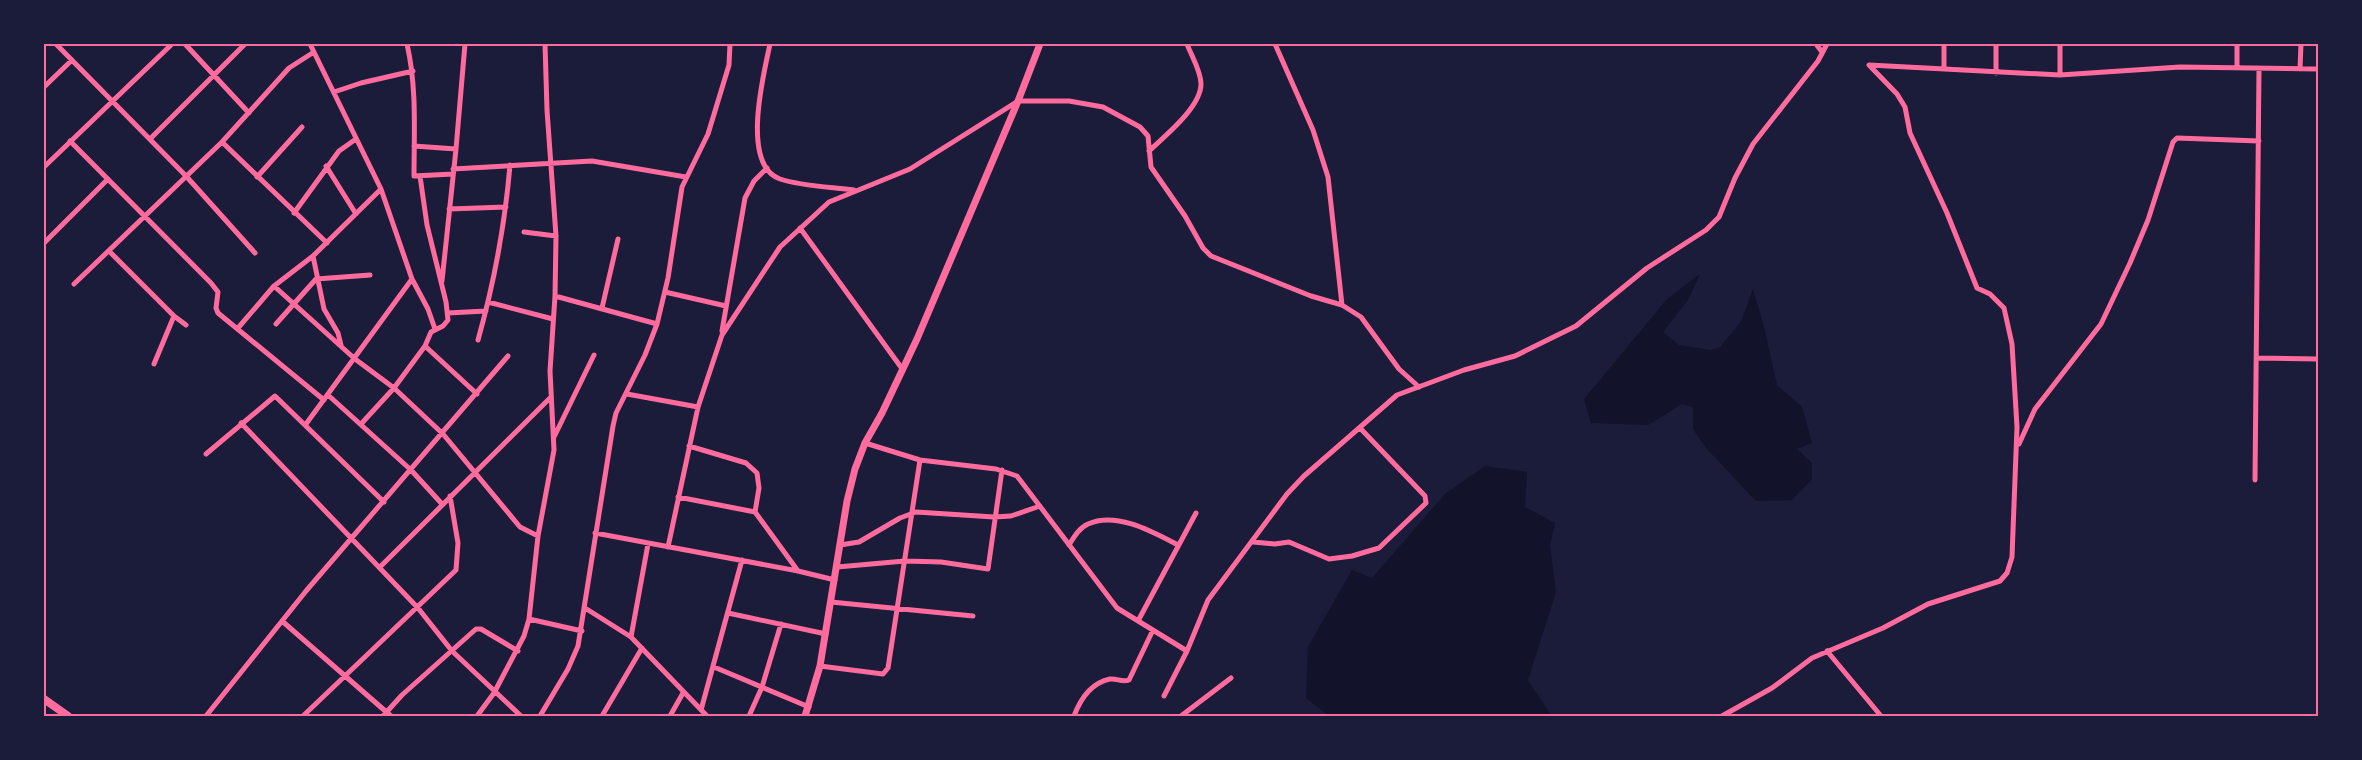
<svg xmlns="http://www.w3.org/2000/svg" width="2362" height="760" viewBox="0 0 2362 760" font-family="'Titillium Web',sans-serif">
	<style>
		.water { fill: #12122b }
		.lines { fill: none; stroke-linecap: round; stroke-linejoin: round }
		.minor { stroke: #ff6b9d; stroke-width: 5 }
		.tertiary { stroke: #ff6b9d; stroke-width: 7 }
		.secondary { stroke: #ff6b9d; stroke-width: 8 }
		.neatline { fill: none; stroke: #ff6b9d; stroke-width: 2 }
	</style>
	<rect width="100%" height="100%" fill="#1b1b3a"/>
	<path class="water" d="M 1700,274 L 1688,300 L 1663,332 L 1679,345 L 1711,350 L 1720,347 L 1741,322 L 1753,289 L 1764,327 L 1777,385 L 1802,407 L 1812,443 L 1797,449 L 1812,463 L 1812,479 L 1792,500 L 1756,501 L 1706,448 L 1693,429 L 1693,407 L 1682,404 L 1648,425 L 1591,423 L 1584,399 L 1667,299 Z
		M 1485,466 L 1527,472 L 1525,507 L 1555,523 L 1550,545 L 1556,592 L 1528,680 L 1552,716 L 1329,716 L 1306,698 L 1308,647 L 1352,570 L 1372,578 L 1445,494 Z"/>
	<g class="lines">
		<path class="minor" d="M 56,44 L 186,176 L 255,253
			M 185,44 L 249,113
			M 310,44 L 381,189 L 412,279 L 428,309 L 435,329
			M 407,44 C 417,88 414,131 414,176 L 453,174
			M 770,44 C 764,73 740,165 780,179 C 801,186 831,187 854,190
			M 1275,44 L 1313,130 L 1328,177 L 1342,305 L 1361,317 L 1399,369 L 1419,387
			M 1816,44 L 1822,52
			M 1944,44 L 1944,68
			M 1996,44 L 1996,73
			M 2060,44 L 2060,75
			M 2237,68 L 2237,44
			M 2300,69 L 2301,44
			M 44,87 L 72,60
			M 334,92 L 361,83 L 413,71
			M 150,139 L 245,44
			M 70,141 L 211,283 L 218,292 L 216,308 L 218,313 L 324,400
			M 222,142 L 327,243
			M 414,146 L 456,149
			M 1149,151 C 1165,136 1201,107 1201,84 C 1201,71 1191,55 1187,44
			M 326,166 L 356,214
			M 44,167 L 172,44
			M 453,169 L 592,161 L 686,177
			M 257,177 L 302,127
			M 449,209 L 506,207
			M 294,213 L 339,151 L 356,139
			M 800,228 L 903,370
			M 524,232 L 556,236
			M 44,243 L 108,179
			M 109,251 L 174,316 L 186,325
			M 313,256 L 324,309 L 338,333 L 341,345
			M 442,281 L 456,149 L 465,44
			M 74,284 L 222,142 L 289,68 L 314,52
			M 274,286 L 355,359 L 394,388 L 443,434 L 520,527 L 538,536
			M 665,292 L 726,306
			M 555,296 L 657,324
			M 488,302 L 553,319
			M 602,308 L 618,239
			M 448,313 L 486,311
			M 276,324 L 316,279 L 370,275
			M 238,328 L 274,286 L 313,256 L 381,189
			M 722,331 L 745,198 L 754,181 L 767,168
			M 478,340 C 494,283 505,224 510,165
			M 425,346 L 477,394
			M 2257,358 L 2318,359
			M 154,364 L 174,316
			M 627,394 L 698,407
			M 328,395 L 411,470 L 442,504
			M 241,423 L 418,608 L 452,651 L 521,716
			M 306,424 L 412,279
			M 361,424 L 394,388 L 425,346 L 431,332 L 443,326 L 448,320 L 446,302 L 427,225 L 420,176
			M 554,437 L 594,355
			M 865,443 L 920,460 L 996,469 L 1017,476 L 1117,608 L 1187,651
			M 2019,444 L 2035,409 L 2101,324 L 2130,263 L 2148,220 L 2173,142 L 2177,138 L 2259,141
			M 689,446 L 746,463 L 757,473 L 759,488 L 755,512
			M 206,454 L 275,396 L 384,502
			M 2255,480 L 2259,69
			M 678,497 L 755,512 L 798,571
			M 595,533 L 798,571 L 835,580
			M 1253,542 L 1275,544 L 1289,542 L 1329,559 L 1352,556 L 1379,548 L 1426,503 L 1425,496 L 1360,428
			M 840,545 L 859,542 L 900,518 L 916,512 L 994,517 L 1011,516 L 1040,506
			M 1069,545 C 1074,537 1079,528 1088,524 C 1116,511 1153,532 1178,545
			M 668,547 L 698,407 L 722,335 L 780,247 L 829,202 L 910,169 L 1018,101 L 1069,101 L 1103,107 L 1140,127 L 1148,136 L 1151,167 L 1185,216 L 1203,248 L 1211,256 L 1311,296 L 1342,305
			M 380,567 L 550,398
			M 837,567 L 905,561 L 941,562 L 988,569 L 1002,470
			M 831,602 L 973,616
			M 585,608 L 631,637 L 707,716
			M 728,613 L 826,634
			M 529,619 L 582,631
			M 282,621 L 391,716
			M 1138,621 L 1196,513
			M 631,637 L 648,544
			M 1827,651 L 1881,716
			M 820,666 L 883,674 L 888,668 L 920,460
			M 714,667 L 809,707
			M 1164,696 L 1187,651 L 1208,600 L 1287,494 L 1304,476 L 1397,395 L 1464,370 L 1515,356 L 1576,326 L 1647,268 L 1706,230 L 1719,217 L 1735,178 L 1753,144 L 1818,61 L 1827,44
			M 701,710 L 742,560
			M 206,716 L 306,591 L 508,356
			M 303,716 L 456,570 L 458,543 L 450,496
			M 383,716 L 402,695 L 476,629 L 481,629 L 518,651
			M 477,716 L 494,693 L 524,636 L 529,619 L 538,536 L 554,450 L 550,371 L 555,296 L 556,236 L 547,110 L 545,44
			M 540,716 L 568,669 L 578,646 L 613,426 L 616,413 L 645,355 L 657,324 L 668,278 L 682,187 L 708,134 L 729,65 L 730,44
			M 602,716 L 642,648
			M 670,716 L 683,693
			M 749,716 L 762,687 L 781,624
			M 1074,716 C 1080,700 1091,683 1110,679 C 1117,678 1122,683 1129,680 L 1153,630
			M 1181,716 L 1231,678
			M 1722,716 L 1772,688 L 1812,658 L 1883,628 L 1928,604 L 2000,581 L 2007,573 L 2012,557 L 2017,427 L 2012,344 L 2004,308 L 1990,294 L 1977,288 L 1947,213 L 1910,133 L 1905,107 L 1897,94 L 1869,65 L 2060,75 L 2180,67 L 2318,69"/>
		<path class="tertiary" d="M 805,716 L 820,666 L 847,501 L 855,469 L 865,443 L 882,413 L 917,339 L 1018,101 L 1040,44"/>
		<path class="secondary" d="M 44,699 L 68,716"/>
	</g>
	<rect width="2362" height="760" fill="none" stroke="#1b1b3a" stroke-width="90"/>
	<rect x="45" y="45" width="2272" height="670" class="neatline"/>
</svg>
